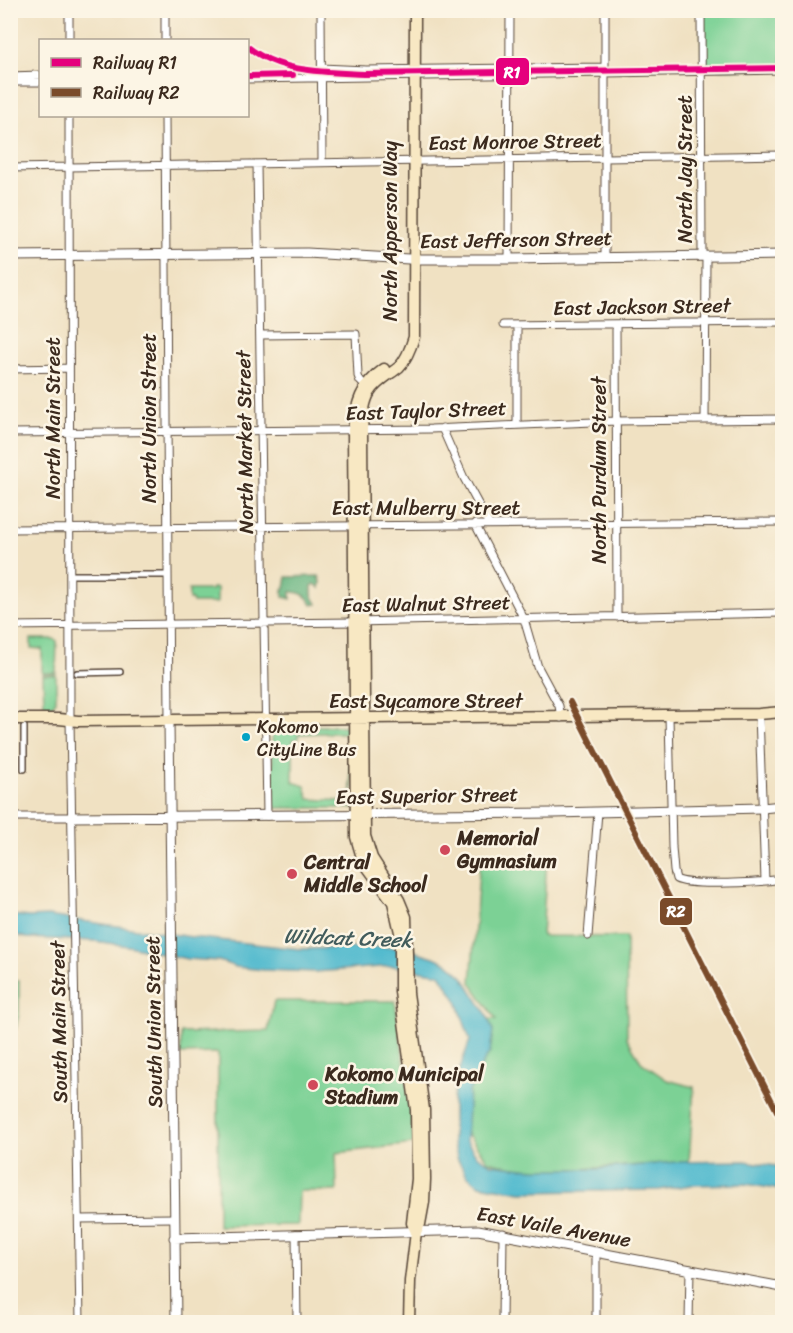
<svg xmlns="http://www.w3.org/2000/svg" width="793" height="1333" viewBox="0 0 793 1333" font-family="Sriracha,sans-serif">
	<style>
		.green { fill: #7bd195; stroke: #5b7e5a; stroke-width: 1.5; fill-rule: evenodd }
		.forest { fill: #64b37e; stroke: #506e4e; stroke-width: 1.5 }
		.water { fill: #50b9ce; stroke: #467276; stroke-width: 1.5 }
		.lines { fill: none; stroke-linecap: round; stroke-linejoin: round }
		.pedestrian-casing { stroke: #564537; stroke-width: 8 }
		.minor-casing { stroke: #564537; stroke-width: 9 }
		.tertiary-casing { stroke: #564537; stroke-width: 11 }
		.secondary-casing { stroke: #564537; stroke-width: 13 }
		.pedestrian { stroke: #fff; stroke-width: 5 }
		.minor { stroke: #fff; stroke-width: 7 }
		.tertiary { stroke: #fff; stroke-width: 9 }
		.secondary { stroke: #f8e8c3; stroke-width: 10 }
		.rail-1-casing { stroke: #fcf5e5; stroke-width: 10 }
		.rail-2-casing { stroke: #fcf5e5; stroke-width: 10 }
		.rail-1 { stroke: #e5007d; stroke-width: 6 }
		.rail-2 { stroke: #7a4b2a; stroke-width: 6 }
		.bus-dot { fill: #03a3c5; stroke: #fcf5e5; stroke-width: 2 }
		.poi-dot { fill: #d1495b; stroke: #fcf5e5; stroke-width: 2 }
		.labels { text-anchor: middle; dominant-baseline: central; stroke-width: 5; stroke-linejoin: round; paint-order: stroke }
		.bus-label { font-size: 18px; fill: #3b2a1e; stroke: #fcf5e5; text-anchor: start }
		.street-label { font-size: 20px; fill: #3b2a1e; stroke: #fcf5e5 }
		.poi-label { font-size: 20px; font-weight: bold; fill: #3b2a1e; stroke: #fcf5e5; text-anchor: start }
		.water-label { font-size: 21px; font-style: italic; fill: #425c5c; stroke: #fcf5e5 }
		.line-badge { stroke: #fcf5e5; stroke-width: 2 }
		.badge-label { font-size: 16px; text-anchor: middle; font-weight: bold; fill: #fff }
	</style>
	<rect width="100%" height="100%" fill="#fcf5e5"/>
	<filter id="ink" filterUnits="userSpaceOnUse"><feTurbulence type="fractalNoise" baseFrequency=".0167" numOctaves="2"/><feDisplacementMap in="SourceGraphic" scale="12" xChannelSelector="R" yChannelSelector="G"/><feConvolveMatrix kernelMatrix="1 2 1 2 8 2 1 2 1" color-interpolation-filters="sRGB"/></filter>
	<filter id="wash" filterUnits="userSpaceOnUse"><feTurbulence type="fractalNoise" baseFrequency=".008" numOctaves="4" result="noise"/><feDisplacementMap in="SourceGraphic" scale="24" xChannelSelector="R" yChannelSelector="G"/><feGaussianBlur stdDeviation="1.35" result="paint"/><feColorMatrix in="noise" values="0 0 0 0 0 0 0 0 0 0 0 0 0 0 0 0 0 1.4 0 .05"/><feComposite in="paint" operator="in"/></filter>
	<g filter="url(#wash)">
		<rect width="100%" height="100%" fill="#f0e1c2"/>
		<path class="green" d="M 701,11 L 782,11 L 782,70 L 702,69 Z
			M 212,588 L 217,588 L 217,603 L 193,603 L 192,600 L 189,600 L 189,590 L 212,590 Z
			M 31,639 L 54,639 L 57,641 L 56,673 L 42,673 L 42,649 L 31,648 Z
			M 43,675 L 56,675 L 56,701 L 52,706 L 44,706 Z
			M 272,726 L 350,726 L 353,808 L 273,808 ZM 320,733 L 345,733 L 346,739 L 350,739 L 351,794 L 343,794 L 343,801 L 309,799 L 305,786 L 293,782 L 293,740 L 298,739 L 298,734 Z
			M 480,858 L 547,859 L 542,936 L 626,937 L 627,1038 L 641,1062 L 667,1080 L 694,1087 L 689,1162 L 533,1172 L 488,1161 L 460,1124 L 480,1019 L 496,1019 L 471,983 Z
			M 11,981 L 19,981 L 19,1013 L 16,1028 L 11,1028 Z
			M 274,1001 L 395,1001 L 412,1116 L 413,1144 L 336,1153 L 337,1191 L 299,1191 L 298,1225 L 218,1226 L 218,1053 L 181,1054 L 181,1033 L 268,1031 Z"/>
		<path class="forest" d="M 319,576 L 321,582 L 320,588 L 315,584 L 312,586 L 312,595 L 317,604 L 312,605 C 308,596 300,592 291,592 L 291,599 L 283,597 L 283,589 L 285,588 L 287,577 Z"/>
		<path class="water" d="M 11,915 L 29,917 L 48,916 L 192,937 L 300,949 L 390,947 L 414,951 L 434,957 L 449,964 L 463,977 L 486,1013 L 493,1031 L 490,1052 L 478,1071 L 469,1092 L 466,1140 L 476,1155 L 491,1164 L 531,1169 L 596,1169 L 676,1162 L 745,1161 L 782,1167 L 782,1190 L 746,1184 L 691,1185 L 659,1190 L 521,1192 L 479,1185 L 467,1175 L 458,1160 L 453,1143 L 453,1099 L 458,1074 L 470,1040 L 457,1001 L 440,974 L 393,966 L 315,972 L 263,970 L 236,967 L 219,961 L 187,959 L 134,947 L 95,941 L 27,938 L 11,934 Z"/>
	</g>
	<g filter="url(#ink)">
		<g class="lines">
			<g class="pedestrian-casing">
				<path id="pedestrian" d="M 70,575 L 167,575
					M 77,673 L 120,672
					M 24,727 L 24,769"/>
			</g>
			<g class="minor-casing">
				<path id="minor" d="M 165,10 L 165,40
					M 321,10 L 322,162
					M 701,10 L 702,256
					M 69,40 L 69,10
					M 321,68 L 366,70 L 605,67
					M 10,76 L 40,75
					M 248,79 L 782,70
					M 10,82 L 40,82
					M 69,116 L 70,720 L 80,1322
					M 165,116 L 169,721
					M 257,164 L 267,816
					M 10,168 L 782,155
					M 605,258 L 605,10
					M 509,259 L 510,10
					M 616,324 L 617,617
					M 503,325 L 782,322
					M 517,325 L 517,425
					M 260,335 L 356,334 L 358,376 L 360,381 L 367,388
					M 10,369 L 69,368
					M 705,419 L 706,256
					M 442,428 L 464,478 L 489,524
					M 10,433 L 431,429 L 616,421 L 782,419
					M 475,524 L 524,619 L 538,667 L 559,706 L 561,718
					M 10,529 L 782,522
					M 10,626 L 355,622 L 782,613
					M 759,714 L 765,881
					M 669,716 L 672,847 L 674,871 L 676,879 C 691,887 763,882 782,879
					M 10,817 L 72,817
					M 588,936 L 598,812
					M 79,1219 L 174,1218
					M 296,1234 L 297,1322
					M 502,1322 L 503,1233
					M 596,1322 L 596,1251
					M 689,1322 L 690,1269"/>
			</g>
			<g class="tertiary-casing">
				<path id="tertiary" d="M 10,256 L 307,253 L 409,259 L 509,259 L 782,255
					M 169,721 L 176,1322
					M 72,817 L 554,813 L 762,808 L 782,806
					M 174,1238 L 478,1230 L 782,1287"/>
			</g>
			<g class="secondary-casing">
				<path id="secondary" d="M 384,369 C 361,385 356,404 353,430 L 356,837 L 363,861 L 393,902 L 400,932 L 400,992 L 416,1110 L 417,1179 L 412,1223 L 416,1232
					M 10,719 L 59,719 L 78,721 L 759,714 L 782,712
					M 409,1322 L 410,1281 L 416,1232 L 420,1224 L 424,1202 L 425,1179 L 424,1110 L 408,993 L 406,917 L 399,900 L 372,858 L 365,836 L 362,430 C 363,418 363,403 370,392 C 377,381 389,375 399,367 C 407,359 411,347 414,337 L 415,10"/>
			</g>
			<use href="#pedestrian" class="pedestrian"/>
			<use href="#minor" class="minor"/>
			<use href="#tertiary" class="tertiary"/>
			<use href="#secondary" class="secondary"/>
			<g class="rail-1-casing">
				<path id="rail-1" d="M 248,47 C 280,73 326,72 366,74 L 782,68
					M 248,76 L 293,75"/>
			</g>
			<g class="rail-2-casing">
				<path id="rail-2" d="M 570,702 L 782,1121"/>
			</g>
			<use href="#rail-1" class="rail-1"/>
			<use href="#rail-2" class="rail-2"/>
		</g>
	</g>
	<circle class="bus-dot" cx="246" cy="737" r="5"/>
	<g class="poi-dot">
		<circle cx="445" cy="850" r="6"/>
		<circle cx="292" cy="874" r="6"/>
		<circle cx="313" cy="1085" r="6"/>
	</g>
	<g class="labels">
		<g class="bus-label">
			<text x="257" y="727">Kokomo<tspan x="257" dy="23">CityLine Bus</tspan></text>
		</g>
		<g class="street-label">
			<text transform="translate(515 142) rotate(-1)">East Monroe Street</text>
			<text transform="translate(685 169) rotate(-90)">North Jay Street</text>
			<text transform="translate(390 231) rotate(-90)">North Apperson Way</text>
			<text transform="translate(516 240) rotate(-1)">East Jefferson Street</text>
			<text transform="translate(642 307) rotate(-1)">East Jackson Street</text>
			<text transform="translate(426 411) rotate(-2)">East Taylor Street</text>
			<text transform="translate(53 418) rotate(-90)">North Main Street</text>
			<text transform="translate(149 418) rotate(-90)">North Union Street</text>
			<text transform="translate(245 442) rotate(-91)">North Market Street</text>
			<text transform="translate(599 470) rotate(-90)">North Purdum Street</text>
			<text x="426" y="508">East Mulberry Street</text>
			<text transform="translate(426 604) rotate(-1)">East Walnut Street</text>
			<text x="426" y="701">East Sycamore Street</text>
			<text transform="translate(427 796) rotate(-1)">East Superior Street</text>
			<text transform="translate(59 1022) rotate(-91)">South Main Street</text>
			<text transform="translate(154 1022) rotate(-91)">South Union Street</text>
			<text transform="translate(554 1227) rotate(10)">East Vaile Avenue</text>
		</g>
		<g class="poi-label">
			<text x="457" y="838">Memorial<tspan x="457" dy="23">Gymnasium</tspan></text>
			<text x="304" y="862">Central<tspan x="304" dy="23">Middle School</tspan></text>
			<text x="325" y="1074">Kokomo Municipal<tspan x="325" dy="23">Stadium</tspan></text>
		</g>
		<g class="water-label">
			<text transform="translate(348 938) rotate(2)">Wildcat Creek</text>
		</g>
	</g>
	<g class="line-badge">
		<rect x="495" y="57" width="35" height="29" rx="6" fill="#e5007d"/>
		<rect x="659" y="897" width="34" height="29" rx="6" fill="#7a4b2a"/>
	</g>
	<g class="badge-label">
		<text x="512" y="78">R1</text>
		<text x="676" y="917">R2</text>
	</g>
	<rect width="793" height="1333" fill="none" stroke="#fcf5e5" stroke-width="36"/>
	<rect x="39" y="39" width="210" height="78" fill="#fcf5e5" stroke="#afa495" stroke-width="1.5"/>
	<rect x="51" y="58" width="30" height="9" fill="#e5007d" stroke="#afa495" stroke-width="1.5"/>
	<text x="93" y="69" font-size="18" fill="#3b2a1e">Railway R1</text>
	<rect x="51" y="88" width="30" height="9" fill="#7a4b2a" stroke="#afa495" stroke-width="1.5"/>
	<text x="93" y="99" font-size="18" fill="#3b2a1e">Railway R2</text>
</svg>
